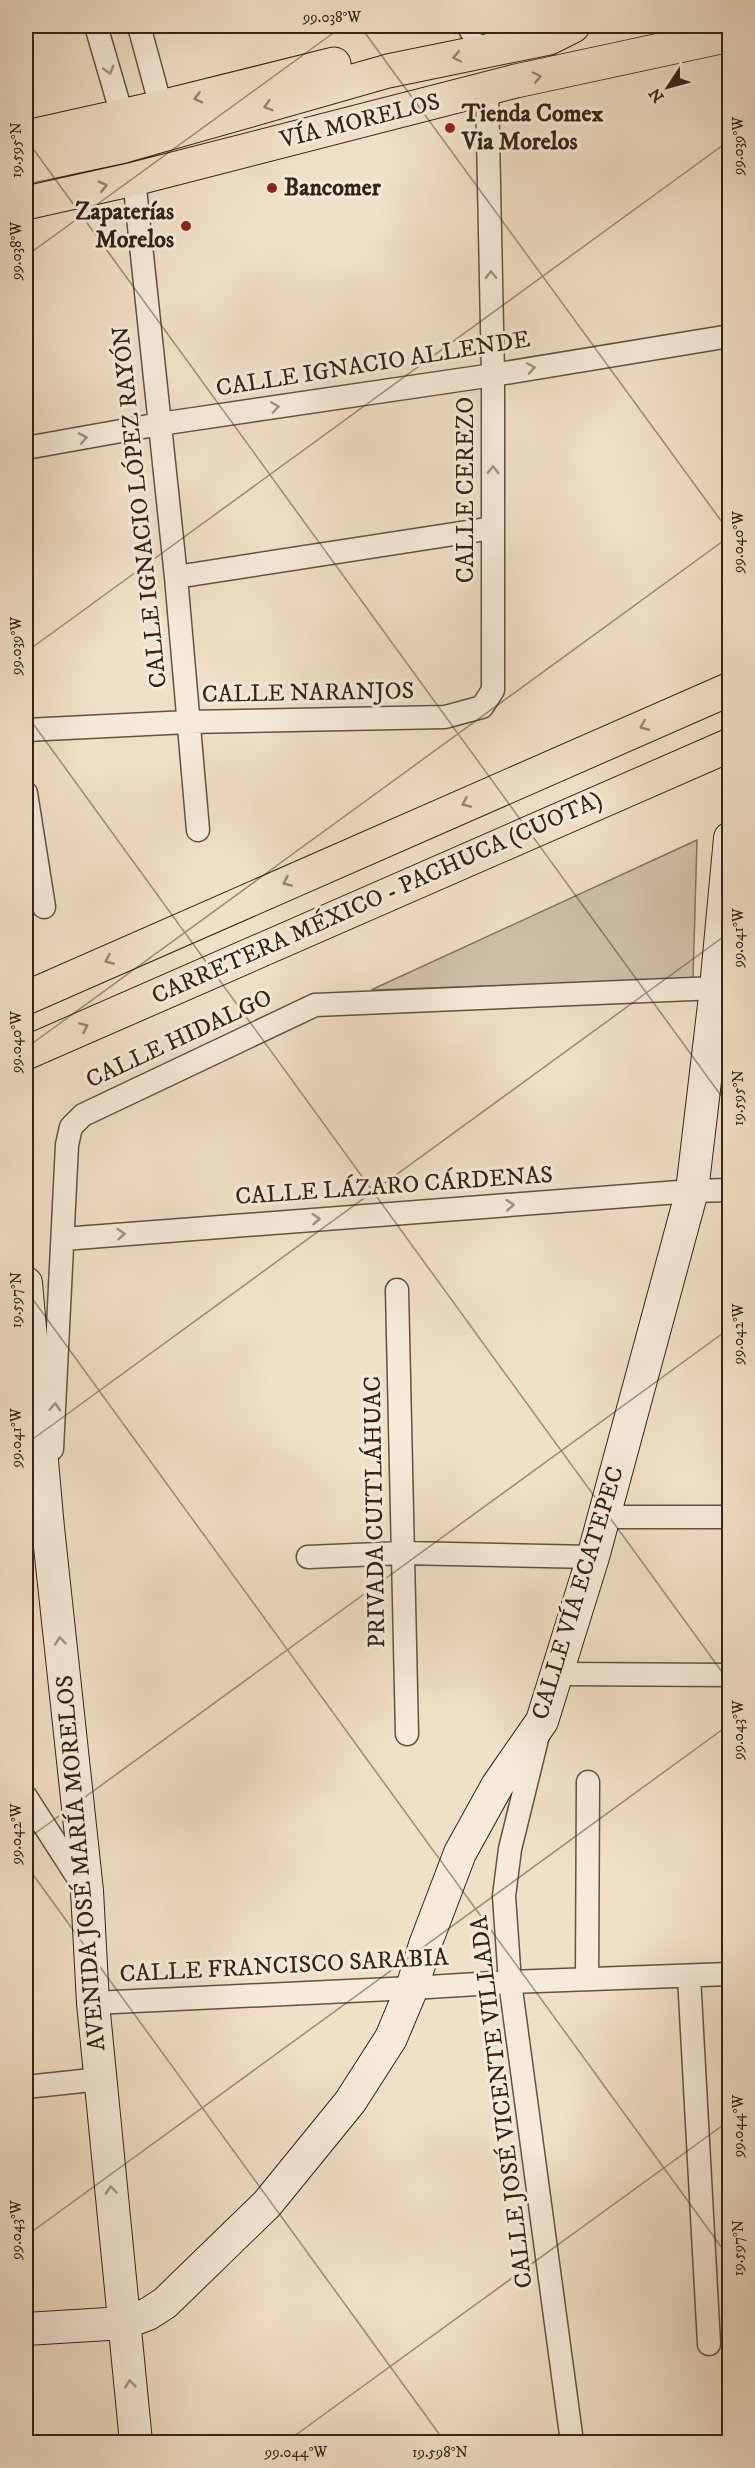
<svg xmlns="http://www.w3.org/2000/svg" width="755" height="2468" viewBox="0 0 755 2468" font-family="'IM FELL DW Pica',serif">
	<style>
		.green { fill: #d1c0aa; stroke: #827260; stroke-width: 1.5 }
		.lines { fill: none; stroke-linecap: round; stroke-linejoin: round }
		.minor-casing { stroke: #625242; stroke-width: 25 }
		.secondary-casing { stroke: #332315; stroke-width: 34 }
		.primary-casing { stroke: #332315; stroke-width: 35 }
		.motorway-casing { stroke: #332315; stroke-width: 35 }
		.minor { stroke: #f6ebdb; stroke-width: 22 }
		.secondary { stroke: #f6ebdb; stroke-width: 32 }
		.primary { stroke: #f1e0c8; stroke-width: 33 }
		.motorway { stroke: #f1e0c8; stroke-width: 33 }
		.oneway { stroke: #92826e }
		.oneway2 { stroke: #9e9182 }
		.ticks { fill: none; stroke: #332315; stroke-width: 1.5; stroke-opacity: 0.45 }
		.poi-dot { fill: #8f2418; stroke: #f6ebdb; stroke-width: 2 }
		.labels { text-anchor: middle; dominant-baseline: central; stroke-width: 6; stroke-linejoin: round; paint-order: stroke }
		.poi-label { font-size: 24px; font-weight: bold; fill: #332315; stroke: #f6ebdb; text-anchor: start }
		.street-label { font-size: 24px; fill: #332315; stroke: #f6ebdb }
		.neatline { fill: none; stroke: #332315; stroke-width: 2 }
		.ticks-label { font-size: 15px; text-anchor: middle; fill: #332315 }
	</style>
	<rect width="100%" height="100%" fill="#f1e0c8"/>
	<filter id="stains"><feTurbulence type="fractalNoise" baseFrequency=".00333" numOctaves="4"/><feColorMatrix values="0 0 0 0 .2 0 0 0 0 .09 0 0 0 0 .02 0 0 0 .5 -.17"/></filter>
	<radialGradient id="worn" r=".72"><stop offset=".6" stop-color="#630" stop-opacity="0"/><stop offset="1" stop-color="#630" stop-opacity=".3"/></radialGradient>
	<path class="green" d="M 697,840 L 693,979 L 371,990 Z"/>
	<g class="lines">
		<g class="minor-casing">
			<path id="minor" d="M 96,26 L 122,115
				M 139,26 L 161,107
				M 469,26 L 471,31
				M 134,179 L 176,577 L 198,830
				M 26,448 L 160,424 L 493,375 L 730,336
				M 176,577 L 493,528
				M 26,730 L 188,722 L 445,717 L 482,707 L 493,690 L 493,375 L 487,89
				M 26,793 L 44,907
				M 63,1239 L 692,1191 L 730,1190
				M 397,1290 L 407,1734
				M 52,1449 L 67,1145 L 71,1127 L 83,1115 L 315,1005 L 716,988
				M 604,1517 L 730,1517
				M 308,1557 L 403,1553 L 593,1557
				M 558,1674 L 730,1675
				M 538,1735 L 510,1849 L 504,1896 L 510,1982 L 572,2442
				M 26,1797 L 84,1887
				M 689,1976 L 709,2344
				M 587,1979 L 588,1782
				M 93,2003 L 412,1988 L 510,1982 L 730,1974
				M 26,2087 L 101,2079"/>
		</g>
		<g class="secondary-casing">
			<path id="secondary" d="M 26,1283 L 48,1528 L 87,1891 L 93,2003 L 136,2442
				M 26,2329 L 124,2323 L 148,2314 L 165,2303 L 267,2204 L 350,2102 L 391,2038 L 412,1988 L 425,1945 L 460,1853 L 497,1786 L 542,1721 L 593,1557 L 692,1191 L 716,988 L 730,838"/>
		</g>
		<g class="primary-casing">
			<path id="primary" d="M 26,137 L 161,107 L 334,64
				M 26,167 L 124,146 L 388,71 L 549,38 L 573,26
				M 26,203 L 134,179 L 516,81 L 730,35"/>
		</g>
		<g class="motorway-casing">
			<path id="motorway" d="M 26,998 L 730,689
				M 26,1053 L 730,745"/>
		</g>
		<use href="#minor" class="minor"/>
		<use href="#secondary" class="secondary"/>
		<use href="#primary" class="primary"/>
		<use href="#motorway" class="motorway"/>
	</g>
	<defs><path id="oneway-chevron" d="M-2-3.5L2.5 0L-2 3.5" fill="none" stroke-width="1.6" stroke-linecap="round" stroke-linejoin="round" transform="scale(1.5)"/></defs>
	<g class="oneway">
		<use href="#oneway-chevron" transform="translate(457 57) rotate(168)"/>
		<use href="#oneway-chevron" transform="translate(537 77) rotate(-12)"/>
		<use href="#oneway-chevron" transform="translate(198 98) rotate(166)"/>
		<use href="#oneway-chevron" transform="translate(268 106) rotate(164)"/>
		<use href="#oneway-chevron" transform="translate(103 186) rotate(-13)"/>
		<use href="#oneway-chevron" transform="translate(644 726) rotate(157)"/>
		<use href="#oneway-chevron" transform="translate(466 803) rotate(156)"/>
		<use href="#oneway-chevron" transform="translate(287 882) rotate(156)"/>
		<use href="#oneway-chevron" transform="translate(109 960) rotate(156)"/>
		<use href="#oneway-chevron" transform="translate(84 1027) rotate(-24)"/>
	</g>
	<g class="oneway2">
		<use href="#oneway-chevron" transform="translate(109 70) rotate(74)"/>
		<use href="#oneway-chevron" transform="translate(491 275) rotate(-91)"/>
		<use href="#oneway-chevron" transform="translate(531 368) rotate(-9)"/>
		<use href="#oneway-chevron" transform="translate(275 407) rotate(-8)"/>
		<use href="#oneway-chevron" transform="translate(83 438) rotate(-10)"/>
		<use href="#oneway-chevron" transform="translate(493 470) rotate(-90)"/>
		<use href="#oneway-chevron" transform="translate(510 1205) rotate(-4)"/>
		<use href="#oneway-chevron" transform="translate(316 1219) rotate(-4)"/>
		<use href="#oneway-chevron" transform="translate(121 1234) rotate(-4)"/>
		<use href="#oneway-chevron" transform="translate(55 1407) rotate(-87)"/>
		<use href="#oneway-chevron" transform="translate(60 1641) rotate(-96)"/>
		<use href="#oneway-chevron" transform="translate(111 2190) rotate(-95)"/>
		<use href="#oneway-chevron" transform="translate(130 2384) rotate(-96)"/>
	</g>
	<path class="ticks" d="M 360,26 L 730,533M 26,139 L 730,1108M 26,256 L 343,26M 26,652 L 730,140M 26,714 L 730,1683M 26,1048 L 730,536M 26,1290 L 730,2259M 26,1444 L 730,932M 26,1840 L 730,1328M 26,1865 L 445,2442M 26,2236 L 730,1724M 26,2440 L 28,2442M 286,2442 L 730,2120"/>
	<g class="poi-dot">
		<circle cx="450" cy="128" r="6"/>
		<circle cx="272" cy="188" r="6"/>
		<circle cx="186" cy="226" r="6"/>
	</g>
	<g class="labels">
		<g class="poi-label">
			<text x="462" y="114">Tienda Comex<tspan x="462" dy="28">Via Morelos</tspan></text>
			<text x="284" y="188">Bancomer</text>
			<text x="174" y="212" text-anchor="end">Zapaterías<tspan x="174" dy="28">Morelos</tspan></text>
		</g>
		<g class="street-label">
			<text transform="translate(360 121) rotate(-14)">VÍA MORELOS</text>
			<text transform="translate(373 364) rotate(-9)">CALLE IGNACIO ALLENDE</text>
			<text transform="translate(466 490) rotate(-90)">CALLE CEREZO</text>
			<text transform="translate(140 507) rotate(-96)">CALLE IGNACIO LÓPEZ RAYÓN</text>
			<text transform="translate(308 693) rotate(-1)">CALLE NARANJOS</text>
			<text transform="translate(377 898) rotate(-24)">CARRETERA MÉXICO - PACHUCA (CUOTA)</text>
			<text transform="translate(179 1039) rotate(-25)">CALLE HIDALGO</text>
			<text transform="translate(394 1186) rotate(-4)">CALLE LÁZARO CÁRDENAS</text>
			<text transform="translate(375 1512) rotate(-91)">PRIVADA CUITLÁHUAC</text>
			<text transform="translate(578 1593) rotate(-73)">CALLE VÍA ECATEPEC</text>
			<text transform="translate(81 1863) rotate(-95)">AVENIDA JOSÉ MARÍA MORELOS</text>
			<text transform="translate(284 1966) rotate(-3)">CALLE FRANCISCO SARABIA</text>
			<text transform="translate(502 2102) rotate(-97)">CALLE JOSÉ VICENTE VILLADA</text>
		</g>
	</g>
	<rect width="755" height="2468" fill="none" stroke="#f1e0c8" stroke-width="66"/>
	<g transform="translate(668 87) rotate(234)" stroke="#f6ebdb" stroke-width="4.5" paint-order="stroke">
	<path d="M0-4.5L10 22L0 15L-10 22Z" fill="#332315"/>
	<text y="-9" font-size="16" font-weight="bold" text-anchor="middle" fill="#332315">N</text>
	</g>
	<rect x="33" y="33" width="689" height="2402" class="neatline"/>
	<g class="ticks-label">
		<text x="332" y="22">99.038°W</text>
		<text transform="translate(738 146) rotate(-90)" y="5">99.039°W</text>
		<text transform="translate(16 150) rotate(-90)" y="5">19.595°N</text>
		<text transform="translate(16 251) rotate(-90)" y="5">99.038°W</text>
		<text transform="translate(738 542) rotate(-90)" y="5">99.040°W</text>
		<text transform="translate(16 646) rotate(-90)" y="5">99.039°W</text>
		<text transform="translate(738 938) rotate(-90)" y="5">99.041°W</text>
		<text transform="translate(16 1042) rotate(-90)" y="5">99.040°W</text>
		<text transform="translate(738 1098) rotate(-90)" y="5">19.595°N</text>
		<text transform="translate(16 1300) rotate(-90)" y="5">19.597°N</text>
		<text transform="translate(738 1334) rotate(-90)" y="5">99.042°W</text>
		<text transform="translate(16 1438) rotate(-90)" y="5">99.041°W</text>
		<text transform="translate(738 1730) rotate(-90)" y="5">99.043°W</text>
		<text transform="translate(16 1834) rotate(-90)" y="5">99.042°W</text>
		<text transform="translate(738 2126) rotate(-90)" y="5">99.044°W</text>
		<text transform="translate(16 2230) rotate(-90)" y="5">99.043°W</text>
		<text transform="translate(738 2248) rotate(-90)" y="5">19.597°N</text>
		<text x="296" y="2457">99.044°W</text>
		<text x="440" y="2457">19.598°N</text>
	</g>
	<rect width="100%" height="100%" filter="url(#stains)"/>
	<rect width="100%" height="100%" fill="url(#worn)"/>
</svg>
